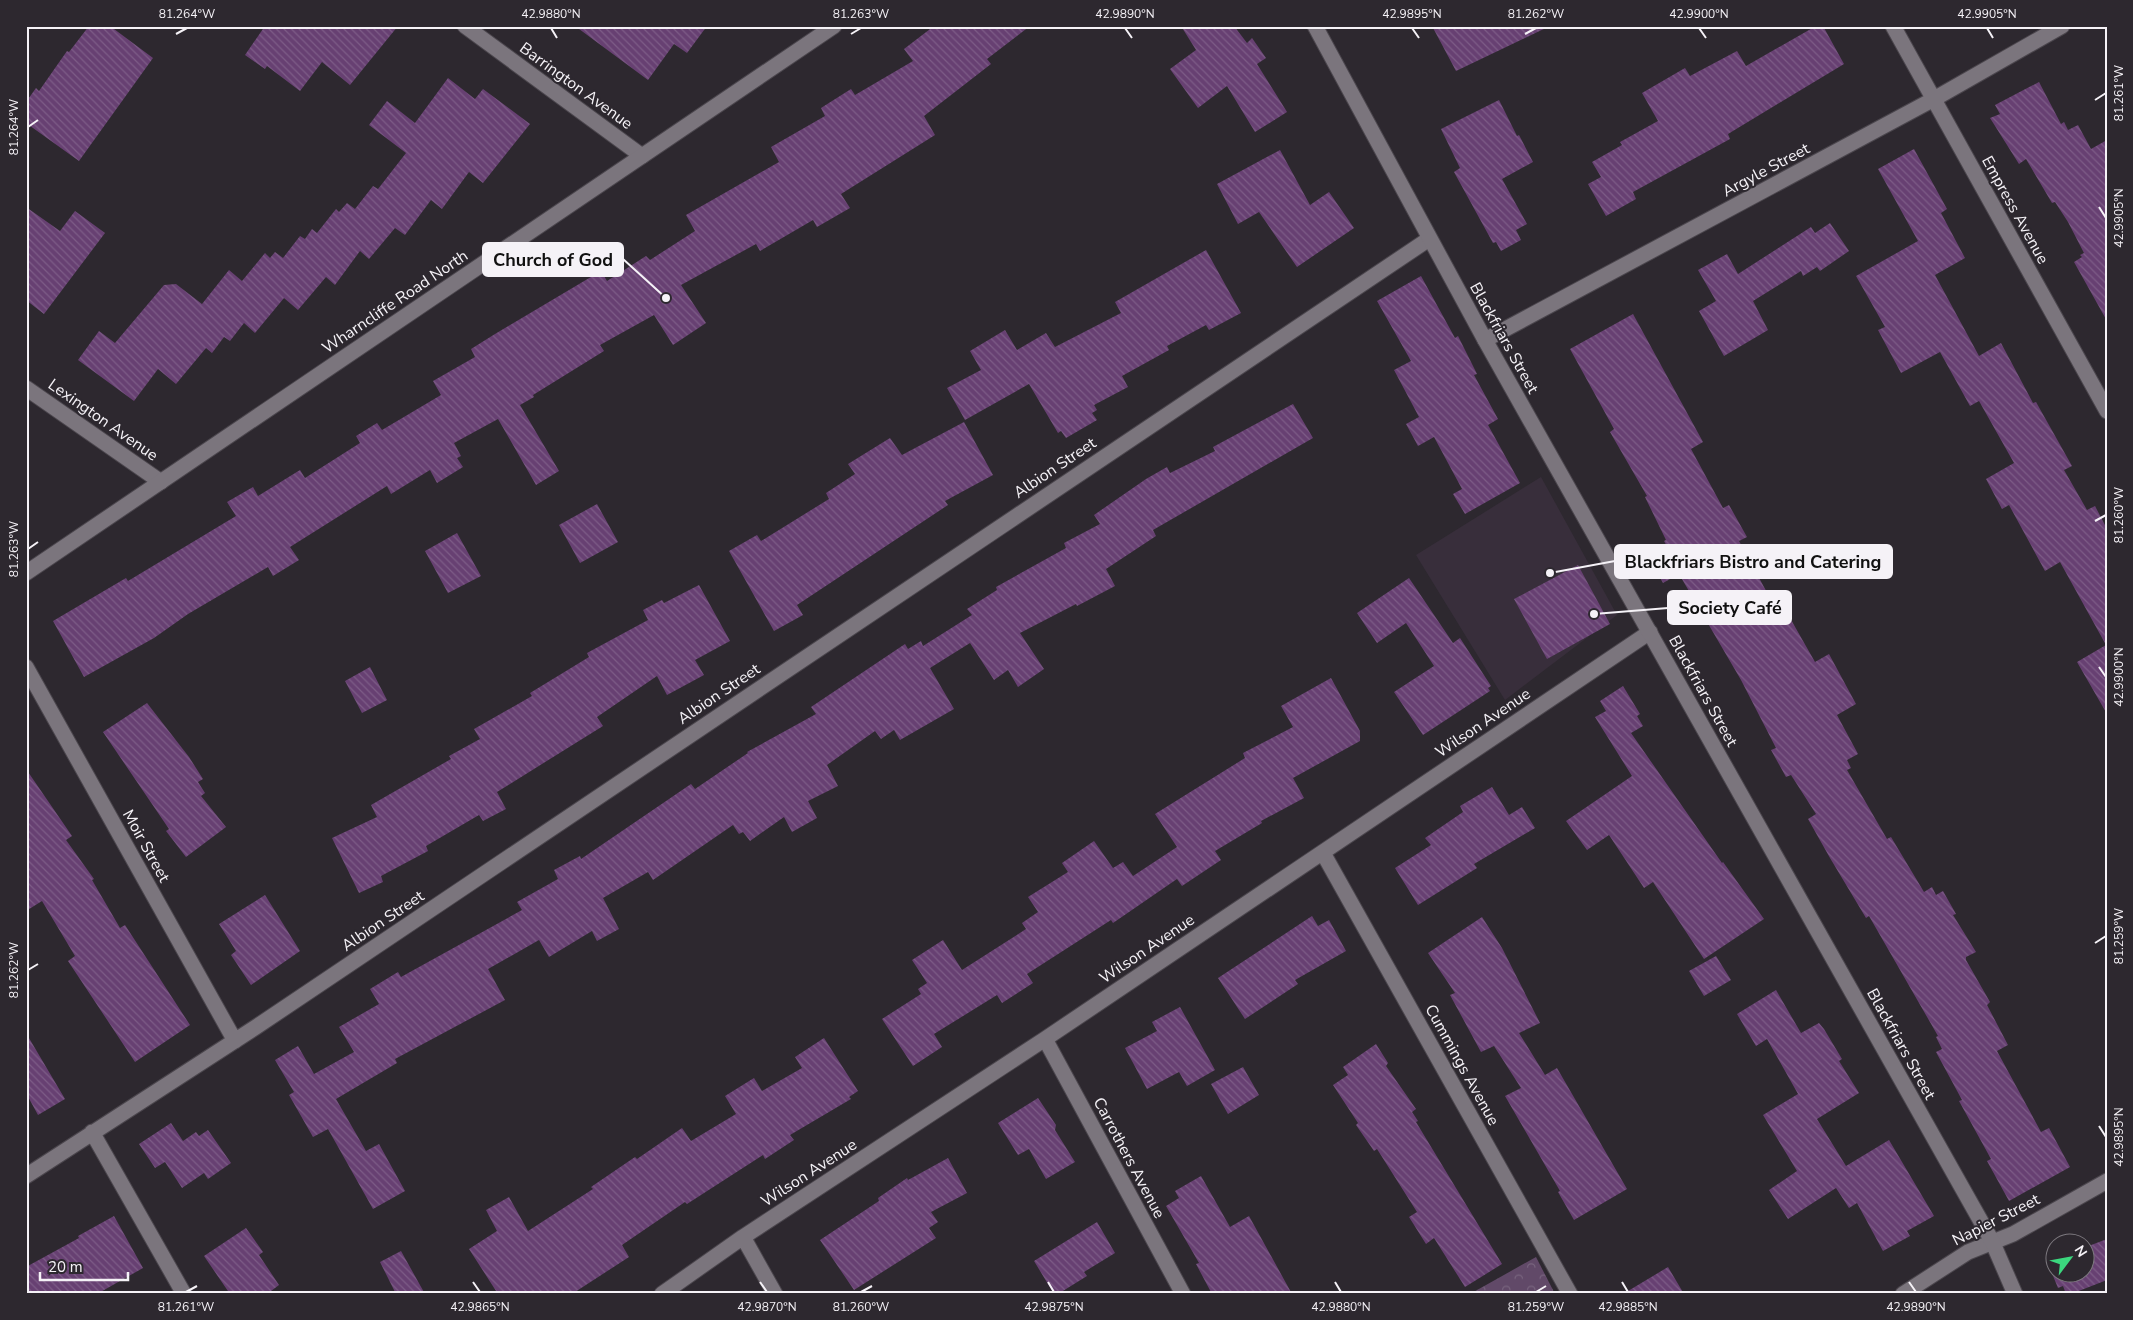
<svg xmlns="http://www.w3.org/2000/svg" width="2133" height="1320" viewBox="0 0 2133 1320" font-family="'Nunito Sans',sans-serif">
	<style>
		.built { fill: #382e3b }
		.park { fill: url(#park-crowns) }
		.building { fill: url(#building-back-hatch) }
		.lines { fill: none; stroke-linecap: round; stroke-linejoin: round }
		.street-casing { stroke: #4b464d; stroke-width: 17 }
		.secondary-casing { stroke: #4b464d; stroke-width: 17 }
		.street { stroke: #7b757d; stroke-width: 15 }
		.secondary { stroke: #7b757d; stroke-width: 15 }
		.ticks { fill: none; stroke: #f5f2f7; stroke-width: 2 }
		.labels { text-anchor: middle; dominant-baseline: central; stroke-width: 4; stroke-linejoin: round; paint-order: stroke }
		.street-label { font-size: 16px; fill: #f5f2f7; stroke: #2d282f }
		.leader { fill: none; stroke: #f5f2f7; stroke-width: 2 }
		.callout-dot { fill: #f5f2f7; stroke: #2d282f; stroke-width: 2 }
		.callout { fill: #f5f2f7; stroke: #f5f2f7; stroke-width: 2 }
		.callout-label { font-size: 18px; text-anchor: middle; font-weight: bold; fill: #111 }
		.neatline { fill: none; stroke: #f5f2f7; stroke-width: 2 }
		.ticks-label { font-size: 12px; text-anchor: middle; fill: #f5f2f7 }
	</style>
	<defs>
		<pattern id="park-crowns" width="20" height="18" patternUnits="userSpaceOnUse" patternTransform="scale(1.25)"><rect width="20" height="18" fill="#614968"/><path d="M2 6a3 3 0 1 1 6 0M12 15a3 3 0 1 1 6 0" fill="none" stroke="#78647e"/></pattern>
		<pattern id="building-back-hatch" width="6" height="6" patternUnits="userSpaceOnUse" patternTransform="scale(1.25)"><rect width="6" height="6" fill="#674072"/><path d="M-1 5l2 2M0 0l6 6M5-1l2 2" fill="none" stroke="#7d5c87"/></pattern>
	</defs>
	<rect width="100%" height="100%" fill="#2d282f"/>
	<path class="built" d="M 1541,477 L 1617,615 L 1505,700 L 1416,555 Z"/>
	<path class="park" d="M 1536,1257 L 1555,1294 L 1470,1294 Z"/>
	<path class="building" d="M 89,26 L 110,26 L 153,58 L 79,161 L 26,123 L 26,102 L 36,88 L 39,91 L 67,51 L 69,52 Z
		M 265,26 L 398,26 L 350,85 L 322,62 L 300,91 L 267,66 L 265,69 L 245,55 Z
		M 575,26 L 707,26 L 687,53 L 674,44 L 648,80 Z
		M 934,26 L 1030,26 L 987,59 L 991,64 L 924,116 L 935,135 L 841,194 L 850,208 L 817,227 L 813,220 L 760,251 L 756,244 L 681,285 L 706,323 L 673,345 L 654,315 L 600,345 L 604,351 L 533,395 L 534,397 L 520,405 L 559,471 L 536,485 L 498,419 L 454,443 L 461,456 L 457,458 L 463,467 L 437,483 L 430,470 L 391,494 L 387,486 L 290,547 L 299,560 L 273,576 L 268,567 L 188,614 L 154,638 L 84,677 L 53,621 L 126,578 L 128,581 L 236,516 L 227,502 L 253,487 L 258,496 L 300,470 L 305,478 L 360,443 L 356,436 L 377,423 L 382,430 L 441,395 L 433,381 L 475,357 L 471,349 L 495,334 L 601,271 L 607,281 L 646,256 L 650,260 L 695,231 L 686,215 L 779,162 L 771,147 L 825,116 L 821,108 L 851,89 L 855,95 L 913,61 L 904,49 Z
		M 1181,26 L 1234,26 L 1247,43 L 1252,38 L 1266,58 L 1257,64 L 1287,112 L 1255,132 L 1227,86 L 1198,108 L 1170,69 L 1196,50 Z
		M 1432,26 L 1550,26 L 1456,71 Z
		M 1816,26 L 1823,26 L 1844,64 L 1728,134 L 1730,139 L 1633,192 L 1636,199 L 1606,216 L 1588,184 L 1601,177 L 1592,162 L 1622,145 L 1620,142 L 1658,121 L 1642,93 L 1685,68 L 1690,76 L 1737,51 L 1746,66 Z
		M 448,78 L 475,99 L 483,89 L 530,124 L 483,183 L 469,172 L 442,209 L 431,200 L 405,235 L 395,228 L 369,259 L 360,251 L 335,285 L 326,277 L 298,310 L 284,298 L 255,333 L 244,323 L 230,341 L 224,337 L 212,353 L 206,348 L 176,384 L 158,369 L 134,401 L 78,360 L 99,331 L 115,343 L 164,285 L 176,284 L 202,304 L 229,270 L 242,281 L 265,253 L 270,258 L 275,252 L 283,258 L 300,236 L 305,239 L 312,229 L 317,233 L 336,209 L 339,212 L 347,203 L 355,209 L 373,186 L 378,189 L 406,153 L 369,125 L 387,101 L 415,123 Z
		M 2039,82 L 2061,124 L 2064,122 L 2068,130 L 2078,125 L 2091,149 L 2107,140 L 2107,321 L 2074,262 L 2082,257 L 2080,255 L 2084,253 L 2068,222 L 2055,202 L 2052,203 L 2026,159 L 2019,164 L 1990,118 L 2000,114 L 1995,105 Z
		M 1499,100 L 1517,136 L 1519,135 L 1533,162 L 1502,179 L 1527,224 L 1516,230 L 1521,240 L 1501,251 L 1496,242 L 1493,243 L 1454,172 L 1460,168 L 1441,129 Z
		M 1914,149 L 1947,209 L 1941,213 L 1965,258 L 1935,275 L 1979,356 L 2001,343 L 2033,403 L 2036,402 L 2072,466 L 2064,470 L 2087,510 L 2095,506 L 2107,529 L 2107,714 L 2077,662 L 2106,645 L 2060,562 L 2045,571 L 2009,505 L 2002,509 L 1986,479 L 2014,463 L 1979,401 L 1970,406 L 1940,352 L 1901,373 L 1878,330 L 1885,327 L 1856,276 L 1918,241 L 1878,169 Z
		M 1280,150 L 1310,205 L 1329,192 L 1354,228 L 1297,267 L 1259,212 L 1238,224 L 1217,184 Z
		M 26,207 L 60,231 L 75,211 L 105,233 L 44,314 L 26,300 Z
		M 1830,223 L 1849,251 L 1820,271 L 1817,267 L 1803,276 L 1801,271 L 1753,301 L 1768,330 L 1724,356 L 1699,311 L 1716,301 L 1698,270 L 1727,254 L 1738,274 L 1811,227 L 1815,233 Z
		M 1206,250 L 1241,313 L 1209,330 L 1206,325 L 1167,346 L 1169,350 L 1122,376 L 1128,387 L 1094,405 L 1097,410 L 1092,413 L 1097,420 L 1066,438 L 1061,431 L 1058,433 L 1029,384 L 965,420 L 947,388 L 981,370 L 970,351 L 1005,330 L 1017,350 L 1046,333 L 1055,347 L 1121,313 L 1115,302 Z
		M 1421,276 L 1455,338 L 1458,336 L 1477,374 L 1474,375 L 1498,419 L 1488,425 L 1520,483 L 1465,514 L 1453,494 L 1462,489 L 1434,437 L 1418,446 L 1406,424 L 1419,417 L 1394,370 L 1411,361 L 1377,301 Z
		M 1633,314 L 1703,442 L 1691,449 L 1723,508 L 1729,505 L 1747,537 L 1739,541 L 1783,622 L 1790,618 L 1815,662 L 1829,654 L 1856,704 L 1837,715 L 1858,754 L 1847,760 L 1851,768 L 1847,770 L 1887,839 L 1891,837 L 1924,892 L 1932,887 L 1936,895 L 1943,891 L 1956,914 L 1953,915 L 1976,952 L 1966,957 L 1966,960 L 1990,1002 L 1987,1005 L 2008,1045 L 1997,1051 L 2041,1132 L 2049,1128 L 2070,1167 L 2009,1201 L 1987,1161 L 1991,1159 L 1959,1101 L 1962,1100 L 1936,1052 L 1942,1049 L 1936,1037 L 1938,1036 L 1869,916 L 1866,918 L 1830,858 L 1808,819 L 1816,814 L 1791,775 L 1786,777 L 1771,750 L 1776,748 L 1741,680 L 1679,574 L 1663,583 L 1650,560 L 1669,550 L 1664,541 L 1666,540 L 1645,497 L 1647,496 L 1610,432 L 1614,429 L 1570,349 Z
		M 1293,404 L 1313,438 L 1153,530 L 1156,536 L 1106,569 L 1115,586 L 1077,606 L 1076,604 L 1020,633 L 1044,669 L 1018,687 L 1008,670 L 994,680 L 970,643 L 930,668 L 954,709 L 900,740 L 894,730 L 881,739 L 875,731 L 827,765 L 838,786 L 808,801 L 817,818 L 792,832 L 784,817 L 750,841 L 743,832 L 739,834 L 733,825 L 653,880 L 648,872 L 603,898 L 619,929 L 597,941 L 592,931 L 549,957 L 539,940 L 488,969 L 505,1000 L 395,1059 L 397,1063 L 336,1099 L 366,1151 L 379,1144 L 405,1191 L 373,1209 L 328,1129 L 313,1137 L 289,1095 L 294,1092 L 275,1060 L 298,1046 L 314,1074 L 354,1052 L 339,1027 L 379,1004 L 370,989 L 398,972 L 401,977 L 522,910 L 517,902 L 558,879 L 554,870 L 580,856 L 581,859 L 691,784 L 695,789 L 748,753 L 747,752 L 816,714 L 811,707 L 905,644 L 908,649 L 921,641 L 923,646 L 972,615 L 967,609 L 997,590 L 996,587 L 1066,548 L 1064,543 L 1100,524 L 1094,515 L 1146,479 L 1167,467 L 1170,473 L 1215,451 L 1213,447 Z
		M 964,422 L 993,475 L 945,501 L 948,505 L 797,605 L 803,615 L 774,631 L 729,551 L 757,535 L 761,541 L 829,499 L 826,493 L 855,474 L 848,464 L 890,438 L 902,455 Z
		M 597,504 L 618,542 L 580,563 L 559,525 Z
		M 457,533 L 481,576 L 448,593 L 425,551 Z
		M 1578,565 L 1610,624 L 1547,659 L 1514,599 Z
		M 1409,578 L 1453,643 L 1460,638 L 1491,686 L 1488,688 L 1490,691 L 1423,735 L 1394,692 L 1434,666 L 1406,623 L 1377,643 L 1357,613 Z
		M 699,585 L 730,641 L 695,660 L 704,675 L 667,695 L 657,676 L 597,717 L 603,726 L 497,792 L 506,809 L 483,821 L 479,815 L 426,846 L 428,851 L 381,876 L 383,882 L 359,893 L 332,838 L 377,817 L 371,805 L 451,759 L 449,756 L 480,739 L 474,729 L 532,696 L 530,693 L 589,657 L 587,653 L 648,620 L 643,610 L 662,600 L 664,603 Z
		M 370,667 L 387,700 L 362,713 L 345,681 Z
		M 1331,678 L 1360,731 L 1360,741 L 1293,778 L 1304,798 L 1261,821 L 1262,823 L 1215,851 L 1221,860 L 1182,886 L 1177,879 L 1113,923 L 1111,920 L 1027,974 L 1033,983 L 1002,1003 L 997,995 L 934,1034 L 942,1047 L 913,1066 L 882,1019 L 921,994 L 918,989 L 927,983 L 912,960 L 943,940 L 962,970 L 1026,929 L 1022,923 L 1038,912 L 1028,897 L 1068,872 L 1062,863 L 1094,841 L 1113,868 L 1123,862 L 1133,876 L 1177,847 L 1155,814 L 1245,758 L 1243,753 L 1293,727 L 1281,706 Z
		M 1623,686 L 1640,714 L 1637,716 L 1643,726 L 1631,733 L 1722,863 L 1723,862 L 1764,919 L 1704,959 L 1653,882 L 1644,888 L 1609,835 L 1587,850 L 1566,821 L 1632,776 L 1595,717 L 1606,711 L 1600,701 Z
		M 147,703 L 189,757 L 203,779 L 198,782 L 205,793 L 201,796 L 226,827 L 186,857 L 166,831 L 169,829 L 103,732 Z
		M 26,769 L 72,836 L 66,840 L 94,879 L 92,880 L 120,928 L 125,925 L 190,1025 L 135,1062 L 68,961 L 75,956 L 42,901 L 26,911 Z
		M 1492,787 L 1509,815 L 1522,807 L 1535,828 L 1474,864 L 1477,868 L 1418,905 L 1395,868 L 1431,845 L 1425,838 L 1463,812 L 1460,806 Z
		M 265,895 L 300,951 L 251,985 L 231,955 L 236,951 L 219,924 Z
		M 1312,916 L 1318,926 L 1329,920 L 1346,951 L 1295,980 L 1298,984 L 1245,1019 L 1218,978 Z
		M 1482,917 L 1502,948 L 1540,1023 L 1519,1033 L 1545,1075 L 1557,1068 L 1627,1189 L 1574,1220 L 1558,1192 L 1560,1191 L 1505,1096 L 1521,1088 L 1494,1046 L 1481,1052 L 1450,995 L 1455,993 L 1428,953 Z
		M 1716,956 L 1731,980 L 1704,996 L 1689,971 Z
		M 1776,990 L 1801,1033 L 1819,1023 L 1824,1029 L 1842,1059 L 1839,1061 L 1859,1093 L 1817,1119 L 1846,1166 L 1889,1140 L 1934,1216 L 1907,1231 L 1910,1236 L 1883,1251 L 1857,1203 L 1849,1208 L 1836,1188 L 1788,1219 L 1769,1190 L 1797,1171 L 1763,1115 L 1798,1094 L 1767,1039 L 1756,1046 L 1737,1014 Z
		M 1180,1007 L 1215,1070 L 1187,1086 L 1179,1072 L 1147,1089 L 1125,1048 L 1157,1031 L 1152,1022 Z
		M 26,1033 L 65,1099 L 38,1115 L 26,1093 Z
		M 824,1038 L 858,1091 L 849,1097 L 851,1099 L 790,1135 L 794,1140 L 765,1159 L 763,1155 L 687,1204 L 685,1202 L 622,1245 L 629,1257 L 572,1294 L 498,1294 L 469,1249 L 497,1231 L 486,1210 L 509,1197 L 528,1231 L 593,1189 L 591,1187 L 635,1157 L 637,1159 L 682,1128 L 691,1141 L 736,1114 L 725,1096 L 754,1078 L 762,1091 L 802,1068 L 795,1057 Z
		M 1376,1044 L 1388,1063 L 1386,1066 L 1416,1109 L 1412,1112 L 1418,1121 L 1416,1122 L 1502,1264 L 1465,1287 L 1434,1238 L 1426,1244 L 1409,1217 L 1417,1212 L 1377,1149 L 1374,1151 L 1356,1125 L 1358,1123 L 1333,1085 L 1348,1075 L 1343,1067 Z
		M 1243,1067 L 1259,1095 L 1228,1114 L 1211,1084 Z
		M 1038,1098 L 1056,1125 L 1055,1130 L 1075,1162 L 1046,1179 L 1029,1149 L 1018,1155 L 998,1123 Z
		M 171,1123 L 183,1141 L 196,1132 L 199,1136 L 208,1130 L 231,1163 L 208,1179 L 204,1173 L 182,1188 L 165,1162 L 155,1168 L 139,1144 Z
		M 948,1158 L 967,1193 L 931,1212 L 938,1222 L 929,1228 L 936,1238 L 854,1290 L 820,1240 L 879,1201 L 878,1198 L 907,1178 L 908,1180 Z
		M 1201,1176 L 1230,1227 L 1249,1216 L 1292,1294 L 1212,1294 L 1196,1264 L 1199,1263 L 1166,1206 L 1179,1198 L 1175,1191 Z
		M 114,1216 L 143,1268 L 97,1294 L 26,1294 L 26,1267 L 79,1238 L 78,1236 Z
		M 1097,1222 L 1115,1253 L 1084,1272 L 1087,1276 L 1058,1294 L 1054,1294 L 1034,1261 Z
		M 246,1228 L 263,1252 L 259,1255 L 279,1285 L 267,1294 L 230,1294 L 204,1256 Z
		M 2107,1239 L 2107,1280 L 2071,1294 L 2066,1294 L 2063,1286 L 2058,1288 L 2047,1261 L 2056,1258 L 2056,1272 L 2086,1272 L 2086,1247 Z
		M 401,1251 L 425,1294 L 396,1294 L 380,1262 Z
		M 1668,1267 L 1684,1294 L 1623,1294 Z"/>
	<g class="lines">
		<g class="street-casing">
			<path id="street" d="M 465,26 L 642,156
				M 1893,26 L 2107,411
				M 1485,340 L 1934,99 L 2062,26
				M 26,388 L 161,482
				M 26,667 L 235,1041
				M 1323,853 L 1570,1294
				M 1045,1039 L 1183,1294
				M 92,1132 L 184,1294
				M 26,1176 L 256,1027 L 1429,239
				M 743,1237 L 775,1294
				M 662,1294 L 743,1237 L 1045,1039 L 1650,632
				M 1903,1294 L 1968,1252 L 2013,1234 L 2107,1181"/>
		</g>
		<g class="secondary-casing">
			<path id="secondary" d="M 1315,26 L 1485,340 L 1992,1241 L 2015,1294
				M 26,573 L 834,26"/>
		</g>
		<use href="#street" class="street"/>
		<use href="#secondary" class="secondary"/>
	</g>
	<path class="ticks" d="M 551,28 L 557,38M 1125,28 L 1132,38M 1412,28 L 1419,38M 1699,28 L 1706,38M 1987,28 L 1993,38M 176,34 L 187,28M 851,34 L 861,28M 1525,34 L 1536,28M 2095,100 L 2106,93M 28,127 L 38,120M 2099,207 L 2106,218M 2095,521 L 2106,515M 28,549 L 38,542M 2099,667 L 2106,677M 2095,943 L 2106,936M 28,970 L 38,964M 2099,1126 L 2106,1137M 473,1282 L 480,1292M 760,1282 L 767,1292M 1048,1282 L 1054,1292M 1335,1282 L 1341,1292M 1622,1282 L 1628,1292M 1909,1282 L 1916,1292M 186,1292 L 197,1286M 861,1292 L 872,1286M 1536,1292 L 1546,1286"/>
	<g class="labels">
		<g class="street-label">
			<text transform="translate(576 86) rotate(36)">Barrington Avenue</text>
			<text transform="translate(1766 170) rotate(-28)">Argyle Street</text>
			<text transform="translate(2015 210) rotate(61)">Empress Avenue</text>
			<text transform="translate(395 302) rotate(-34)">Wharncliffe Road North</text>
			<text transform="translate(1504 338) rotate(61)">Blackfriars Street</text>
			<text transform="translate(103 420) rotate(35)">Lexington Avenue</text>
			<text transform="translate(1055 468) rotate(-34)">Albion Street</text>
			<text transform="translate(1703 691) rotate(61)">Blackfriars Street</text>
			<text transform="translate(719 694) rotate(-34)">Albion Street</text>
			<text transform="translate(1483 723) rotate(-34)">Wilson Avenue</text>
			<text transform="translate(146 846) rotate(61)">Moir Street</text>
			<text transform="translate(383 921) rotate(-34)">Albion Street</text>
			<text transform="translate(1147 949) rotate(-34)">Wilson Avenue</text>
			<text transform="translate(1901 1044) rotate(61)">Blackfriars Street</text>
			<text transform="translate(1462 1065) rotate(61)">Cummings Avenue</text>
			<text transform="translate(1129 1158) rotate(62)">Carrothers Avenue</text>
			<text transform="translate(809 1173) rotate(-33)">Wilson Avenue</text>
			<text transform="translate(1996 1220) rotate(-27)">Napier Street</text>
		</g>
	</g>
	<path class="leader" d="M666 298L623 259M1550 573L1615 561M1594 614L1668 608"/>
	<g class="callout-dot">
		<circle cx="666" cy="298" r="5"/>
		<circle cx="1550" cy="573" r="5"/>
		<circle cx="1594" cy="614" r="5"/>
	</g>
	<g class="callout">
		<rect x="483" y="243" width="140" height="33" rx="5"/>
		<rect x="1615" y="545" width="277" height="33" rx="5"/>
		<rect x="1668" y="591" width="123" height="33" rx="5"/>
	</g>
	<g class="callout-label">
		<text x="553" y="266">Church of God</text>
		<text x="1753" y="568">Blackfriars Bistro and Catering</text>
		<text x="1730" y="614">Society Café</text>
	</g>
	<rect width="2133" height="1320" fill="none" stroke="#2d282f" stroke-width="55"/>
	<g transform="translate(2070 1258) rotate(58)"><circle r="24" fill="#2d282f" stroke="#7d797f"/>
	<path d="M0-4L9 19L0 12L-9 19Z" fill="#3bd77e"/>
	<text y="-8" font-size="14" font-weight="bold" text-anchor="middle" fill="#f5f2f7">N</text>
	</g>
	<path d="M40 1272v8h88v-8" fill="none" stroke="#f5f2f7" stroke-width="2.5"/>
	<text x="48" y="1272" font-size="15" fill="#f5f2f7" stroke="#2d282f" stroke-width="4" paint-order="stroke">20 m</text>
	<rect x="28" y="28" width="2078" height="1264" class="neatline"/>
	<g class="ticks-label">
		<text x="187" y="18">81.264°W</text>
		<text x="551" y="18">42.9880°N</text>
		<text x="861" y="18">81.263°W</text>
		<text x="1125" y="18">42.9890°N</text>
		<text x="1412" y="18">42.9895°N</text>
		<text x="1536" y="18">81.262°W</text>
		<text x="1699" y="18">42.9900°N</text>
		<text x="1987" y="18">42.9905°N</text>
		<text transform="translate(2119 93) rotate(-90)" y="4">81.261°W</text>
		<text transform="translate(14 127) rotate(-90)" y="4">81.264°W</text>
		<text transform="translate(2119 218) rotate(-90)" y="4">42.9905°N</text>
		<text transform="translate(2119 515) rotate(-90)" y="4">81.260°W</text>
		<text transform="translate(14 549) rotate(-90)" y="4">81.263°W</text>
		<text transform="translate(2119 677) rotate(-90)" y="4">42.9900°N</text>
		<text transform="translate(2119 936) rotate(-90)" y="4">81.259°W</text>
		<text transform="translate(14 970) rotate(-90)" y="4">81.262°W</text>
		<text transform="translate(2119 1137) rotate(-90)" y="4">42.9895°N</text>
		<text x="186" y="1311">81.261°W</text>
		<text x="480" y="1311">42.9865°N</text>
		<text x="767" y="1311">42.9870°N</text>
		<text x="861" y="1311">81.260°W</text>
		<text x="1054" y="1311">42.9875°N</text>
		<text x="1341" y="1311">42.9880°N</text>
		<text x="1536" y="1311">81.259°W</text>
		<text x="1628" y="1311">42.9885°N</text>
		<text x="1916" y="1311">42.9890°N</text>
	</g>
</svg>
